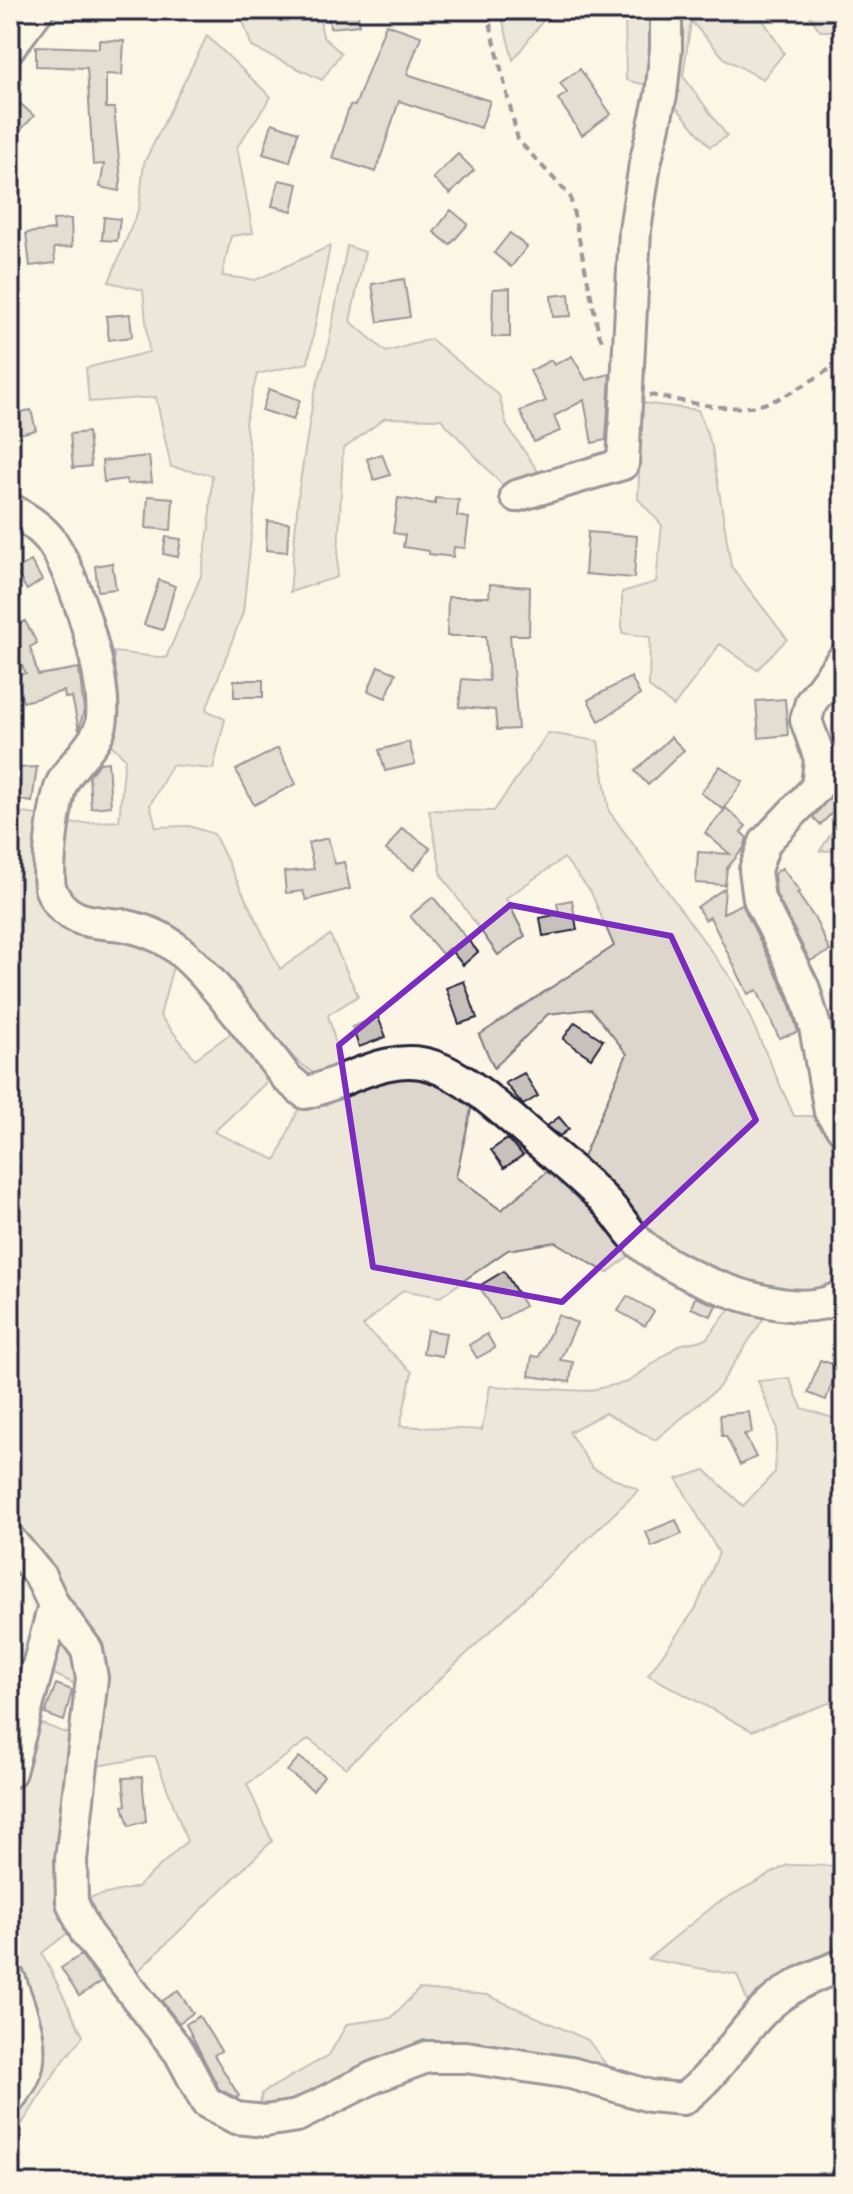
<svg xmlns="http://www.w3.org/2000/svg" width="853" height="2194" viewBox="0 0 853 2194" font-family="'Gochi Hand',sans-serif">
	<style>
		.green { fill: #dcd6cc; stroke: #7f7c84; stroke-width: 2 }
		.building { fill: #c6c1bb; stroke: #22223b; stroke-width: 2 }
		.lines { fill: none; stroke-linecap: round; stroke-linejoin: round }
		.minor-casing { stroke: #22223b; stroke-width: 36 }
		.path { stroke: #22223b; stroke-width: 4; stroke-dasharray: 8 6; stroke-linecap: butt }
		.minor { stroke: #fcf5e5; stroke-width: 30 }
		.marked { fill: none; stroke: #7b2cbf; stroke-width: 6; stroke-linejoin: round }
	</style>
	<rect width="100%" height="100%" fill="#fcf5e5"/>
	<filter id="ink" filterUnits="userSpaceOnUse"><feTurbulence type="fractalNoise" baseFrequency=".0125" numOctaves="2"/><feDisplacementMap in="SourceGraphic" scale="16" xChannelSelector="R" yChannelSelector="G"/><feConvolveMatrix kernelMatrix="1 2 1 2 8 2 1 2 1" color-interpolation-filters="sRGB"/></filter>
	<g filter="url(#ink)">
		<path class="green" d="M 239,10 L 318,10 L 323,37 L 341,53 L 322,80 L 252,47 Z
			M 500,10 L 551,10 L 513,60 Z
			M 604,10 L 660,10 L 650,86 L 626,80 L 625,11 Z
			M 672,10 L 758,12 L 784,53 L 763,79 L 725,59 L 691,21 L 683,76 L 727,136 L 710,147 L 670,100 Z
			M 806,10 L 843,10 L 843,31 L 820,31 Z
			M 207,36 L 271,97 L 237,147 L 253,233 L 231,236 L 222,276 L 256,280 L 330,246 L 308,363 L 257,374 L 245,423 L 256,490 L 243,612 L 206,710 L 225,719 L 213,769 L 172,765 L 150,805 L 156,827 L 189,826 L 214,834 L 280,969 L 330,935 L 358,996 L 328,1015 L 341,1063 L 317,1076 L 295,1059 L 247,1003 L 76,903 L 59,882 L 67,824 L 119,821 L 125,758 L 106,740 L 119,716 L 114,684 L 114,652 L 166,658 L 201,576 L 209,528 L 212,475 L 171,467 L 156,397 L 89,402 L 86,368 L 149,352 L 143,290 L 109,282 L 139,208 L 144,163 Z
			M 347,246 L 365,252 L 350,321 L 386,352 L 431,339 L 499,395 L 507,426 L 544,480 L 505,488 L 441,419 L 385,418 L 343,449 L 337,577 L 290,592 L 299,488 L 314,394 L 326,357 Z
			M 642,403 L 698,410 L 712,447 L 731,566 L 787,639 L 757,670 L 720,644 L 674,706 L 649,687 L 650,637 L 622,633 L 622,592 L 656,582 L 662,525 L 638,499 Z
			M 548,733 L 598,741 L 609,811 L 735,984 L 794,1116 L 819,1116 L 843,1141 L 843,1289 L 764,1292 L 643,1240 L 580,1164 L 627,1054 L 591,1009 L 548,1014 L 494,1068 L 479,1035 L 614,946 L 591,892 L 564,858 L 506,898 L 525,936 L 498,955 L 442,876 L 429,810 L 494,811 Z
			M 10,811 L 45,816 L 43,889 L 174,962 L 160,1016 L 195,1059 L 237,1029 L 273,1076 L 214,1132 L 276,1160 L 301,1103 L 363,1080 L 427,1072 L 473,1101 L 456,1177 L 501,1210 L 555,1165 L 635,1251 L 607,1273 L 555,1242 L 508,1250 L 440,1297 L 403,1290 L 363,1326 L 412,1372 L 400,1426 L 482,1430 L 490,1386 L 586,1391 L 628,1382 L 679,1345 L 706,1339 L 736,1301 L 767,1313 L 718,1388 L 655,1440 L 605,1413 L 569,1432 L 592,1468 L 639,1490 L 346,1768 L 309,1739 L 247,1784 L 272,1841 L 133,1976 L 80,1900 L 137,1887 L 187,1841 L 155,1756 L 91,1767 L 102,1681 L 10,1528 Z
			M 843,815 L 843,850 L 820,851 Z
			M 843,1025 L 843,1119 L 817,1029 Z
			M 789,1378 L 802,1408 L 839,1420 L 843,1396 L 843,1698 L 752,1731 L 648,1675 L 696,1608 L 719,1553 L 677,1479 L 705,1470 L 743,1506 L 775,1472 L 777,1427 L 758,1381 Z
			M 56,1622 L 80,1657 L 79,1686 L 54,1674 L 37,1722 L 76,1737 L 74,1928 L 42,1953 L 83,2036 L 56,2071 L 22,2124 L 10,2134 L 10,2113 L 23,2096 L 24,1990 L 10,1953 L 10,1867 L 15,1850 L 10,1796 L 26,1721 Z
			M 787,1865 L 843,1866 L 843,1960 L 751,2010 L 737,1975 L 648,1959 L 717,1903 Z
			M 419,1989 L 487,1995 L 588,2040 L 615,2077 L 465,2051 L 258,2114 L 262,2093 L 329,2055 L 347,2024 L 391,2018 Z"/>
		<path class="building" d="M 328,10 L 358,10 L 359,25 L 330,28 Z
			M 386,24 L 421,36 L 407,74 L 490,101 L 481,128 L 399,101 L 376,172 L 332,158 L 350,105 L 355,106 Z
			M 99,40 L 124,41 L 122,75 L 106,74 L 106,108 L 114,108 L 121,180 L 119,191 L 100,187 L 104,164 L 93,165 L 87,68 L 36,66 L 36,46 L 99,48 Z
			M 580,69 L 611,114 L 582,135 L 558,99 L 567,93 L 560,83 Z
			M 10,94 L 34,116 L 10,141 Z
			M 272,123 L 298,132 L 290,162 L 263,154 Z
			M 458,154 L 474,170 L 450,194 L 433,178 Z
			M 279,180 L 298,184 L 292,211 L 272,206 Z
			M 451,210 L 468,224 L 450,245 L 434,232 Z
			M 104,217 L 120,219 L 117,241 L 102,240 Z
			M 71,219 L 72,247 L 54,248 L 55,263 L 30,266 L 26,233 L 54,230 L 53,220 Z
			M 510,233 L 527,247 L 511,267 L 494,253 Z
			M 404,279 L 410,317 L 378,322 L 372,284 Z
			M 510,288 L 510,337 L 492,337 L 493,289 Z
			M 569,294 L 571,316 L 553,317 L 551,296 Z
			M 130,314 L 132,337 L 109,340 L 106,316 Z
			M 572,356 L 586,380 L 610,374 L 606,440 L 592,443 L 584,400 L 554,416 L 560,431 L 534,442 L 520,411 L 546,401 L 530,371 L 551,360 L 554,365 Z
			M 269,389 L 300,400 L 293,420 L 262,410 Z
			M 31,410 L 36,430 L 19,434 L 15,413 Z
			M 88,432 L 91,466 L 73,468 L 70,434 Z
			M 382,454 L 390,475 L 374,480 L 367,459 Z
			M 149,456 L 152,482 L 127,484 L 126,479 L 104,482 L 102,461 Z
			M 148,496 L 173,498 L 171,530 L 146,528 Z
			M 398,498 L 435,504 L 435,498 L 459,500 L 457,516 L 469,518 L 465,548 L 454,547 L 453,557 L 429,554 L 429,551 L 403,547 L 405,535 L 393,533 Z
			M 267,521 L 289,523 L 287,552 L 266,550 Z
			M 588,532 L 637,536 L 634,578 L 585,574 Z
			M 166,537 L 181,539 L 178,557 L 163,554 Z
			M 31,561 L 42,580 L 27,590 L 15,570 Z
			M 112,563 L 116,589 L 98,591 L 95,566 Z
			M 159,580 L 175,586 L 163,630 L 144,625 Z
			M 490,584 L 530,587 L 529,635 L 510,635 L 518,729 L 497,730 L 495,710 L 459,707 L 462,679 L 489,681 L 486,636 L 447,636 L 448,597 L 489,597 Z
			M 25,621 L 37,643 L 30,647 L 38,675 L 79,668 L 84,710 L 79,730 L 72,697 L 65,698 L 64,691 L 23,702 L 16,676 L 26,673 L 10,645 L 10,630 Z
			M 378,666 L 396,673 L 386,698 L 368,691 Z
			M 631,677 L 640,695 L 599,721 L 588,700 Z
			M 234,680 L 263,680 L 263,697 L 234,697 Z
			M 785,699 L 788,735 L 759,738 L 756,701 Z
			M 671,737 L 684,750 L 648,785 L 635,771 Z
			M 409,742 L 415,764 L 385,771 L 379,750 Z
			M 278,748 L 296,784 L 254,805 L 236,770 Z
			M 108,762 L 111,806 L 91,808 L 89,775 L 100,763 Z
			M 720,766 L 743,782 L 723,809 L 701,793 Z
			M 37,767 L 32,802 L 10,798 L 15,768 Z
			M 834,792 L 843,802 L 820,825 L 813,817 Z
			M 726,808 L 746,826 L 741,832 L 747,838 L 744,848 L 727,868 L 725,885 L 696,883 L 698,852 L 730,854 L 705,833 Z
			M 402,828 L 430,848 L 414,870 L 386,850 Z
			M 328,838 L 335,864 L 344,862 L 350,889 L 306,900 L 303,891 L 286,893 L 284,872 L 314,869 L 308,843 Z
			M 782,868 L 800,892 L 797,893 L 815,919 L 830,951 L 810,961 L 776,894 L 774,874 Z
			M 725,888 L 723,913 L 742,904 L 787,996 L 798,1032 L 779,1038 L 757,990 L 748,994 L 710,917 L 705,920 L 697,907 Z
			M 433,897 L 478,952 L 463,965 L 449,948 L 442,954 L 410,916 Z
			M 572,900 L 577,930 L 543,936 L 540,918 L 559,914 L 557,903 Z
			M 464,981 L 477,1018 L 459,1024 L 446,988 Z
			M 378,1017 L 386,1037 L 359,1047 L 352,1027 Z
			M 575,1022 L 603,1040 L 591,1058 L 563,1039 Z
			M 524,1073 L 538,1096 L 523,1105 L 505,1083 Z
			M 559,1117 L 569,1129 L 560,1136 L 547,1126 Z
			M 507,1139 L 523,1155 L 504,1168 L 491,1150 Z
			M 504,1271 L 525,1306 L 500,1320 L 479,1286 Z
			M 627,1296 L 654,1311 L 645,1326 L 618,1311 Z
			M 695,1297 L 716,1305 L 711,1316 L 691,1308 Z
			M 558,1315 L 577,1323 L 560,1360 L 573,1362 L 570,1382 L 529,1376 L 532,1356 L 539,1357 Z
			M 427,1330 L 446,1333 L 442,1356 L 423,1353 Z
			M 487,1334 L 495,1348 L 477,1358 L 469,1345 Z
			M 820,1360 L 838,1366 L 826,1400 L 808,1393 Z
			M 749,1412 L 752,1433 L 744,1434 L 756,1457 L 740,1465 L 726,1436 L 722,1436 L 720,1415 Z
			M 676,1520 L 682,1534 L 652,1547 L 646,1532 Z
			M 56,1684 L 72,1690 L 64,1721 L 45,1714 Z
			M 299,1757 L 324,1776 L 313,1790 L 287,1771 Z
			M 142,1777 L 146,1821 L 129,1826 L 123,1806 L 126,1805 L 123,1778 Z
			M 81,1955 L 101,1982 L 79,1996 L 61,1968 Z
			M 178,1991 L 193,2013 L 179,2023 L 162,2001 Z
			M 199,2016 L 221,2051 L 214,2055 L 239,2096 L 236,2098 L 219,2089 L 186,2024 Z"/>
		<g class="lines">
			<g class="minor-casing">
				<path id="minor" d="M 10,47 L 38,10
					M 516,496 L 623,464 L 635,230 L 645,164 L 661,95 L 666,49 L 666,10
					M 10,509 C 24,517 38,525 49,538 C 74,569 112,690 100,728 C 93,748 72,763 62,783 C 55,797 45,876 51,890 C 64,923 93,922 122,925 C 133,927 146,931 157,936 C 197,953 257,1041 287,1078 L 305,1093 C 346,1083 389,1051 433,1066 C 470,1078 512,1120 541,1144 C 564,1163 585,1180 605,1201 C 619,1215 629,1235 644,1247 C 681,1277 773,1314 820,1304 C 828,1303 836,1299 843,1296
					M 843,659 L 811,702 L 806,720 L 820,759 L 817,787 L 765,842 L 755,870 L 759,899 L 804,989 L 815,1027 L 830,1112 L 843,1129
					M 10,1540 L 40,1576 L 54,1605 L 87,1650 L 92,1678 L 71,1860 L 72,1902 L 86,1933 L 180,2053 L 206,2102 L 236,2118 L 265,2121 L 297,2116 L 374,2077 L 427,2057 L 466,2057 L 571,2073 L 650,2096 L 683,2099 C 716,2075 735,2039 763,2011 C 785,1988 813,1976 843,1965
					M 10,1772 L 54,1605
					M 10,1980 C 19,2009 37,2045 24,2076 C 21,2084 14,2091 10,2098"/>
			</g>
			<path class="path" d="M 487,10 L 518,140 L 570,196 L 599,334 L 603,343
				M 649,395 C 681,400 716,410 748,407 C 781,404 815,377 843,361"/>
			<use href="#minor" class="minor"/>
		</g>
	</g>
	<path d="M0 0H853V2194H0ZM 510,905 L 671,936 L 756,1120 L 562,1302 L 373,1267 L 339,1045 Z" fill="#fcf5e5" fill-opacity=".55" fill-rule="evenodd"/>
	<path class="marked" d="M 510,905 L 671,936 L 756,1120 L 562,1302 L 373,1267 L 339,1045 Z"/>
	<rect width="853" height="2194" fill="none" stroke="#fcf5e5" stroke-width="40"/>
	<rect x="20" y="20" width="813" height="2154" fill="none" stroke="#22223b" stroke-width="3" filter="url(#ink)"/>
</svg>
